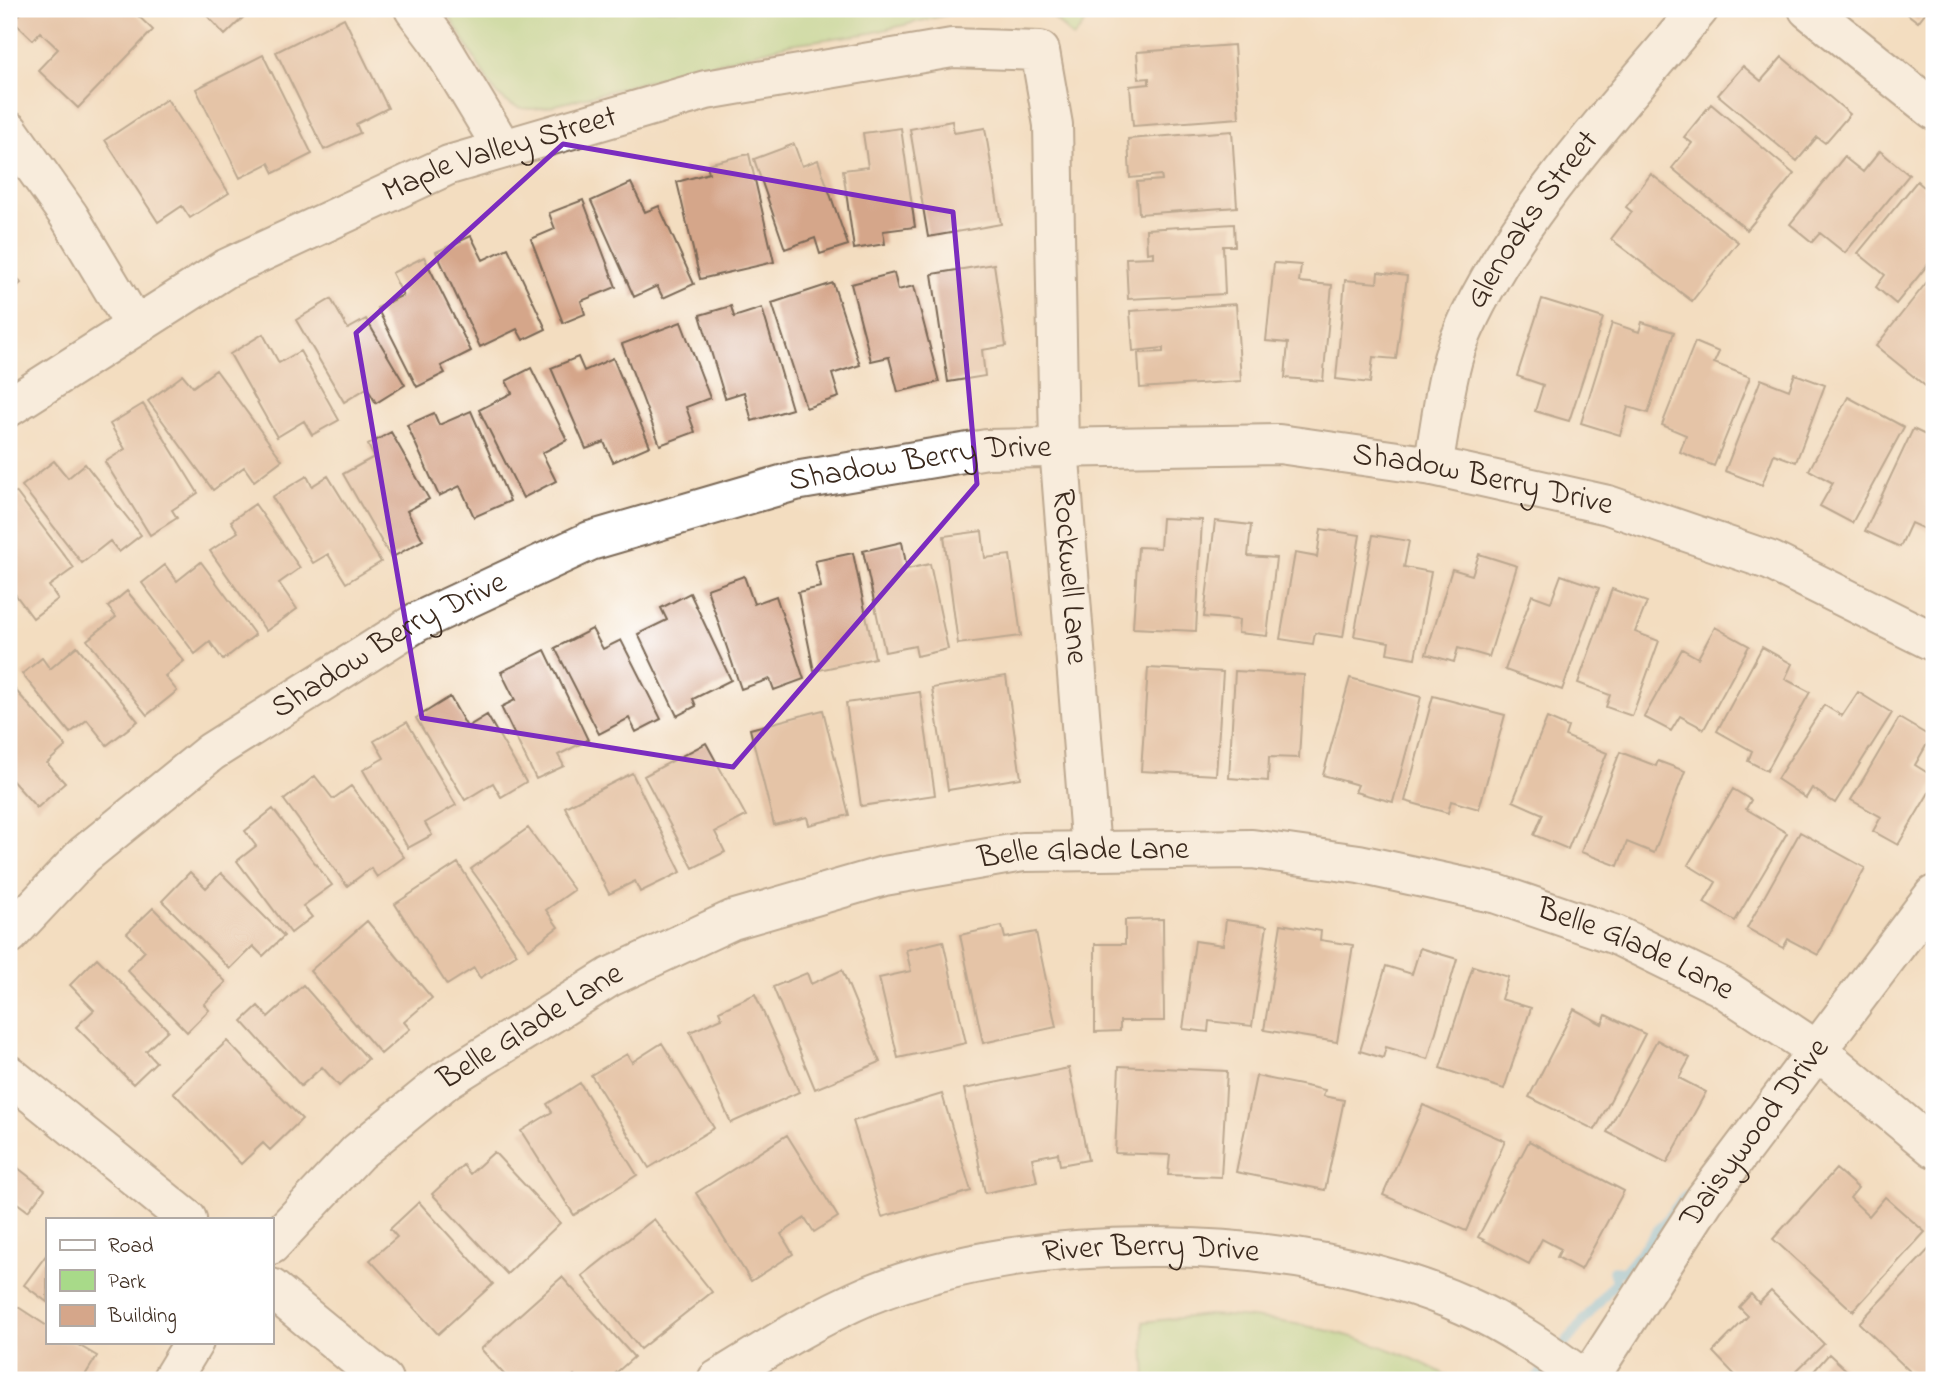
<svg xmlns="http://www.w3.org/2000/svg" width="1943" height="1389" viewBox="0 0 1943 1389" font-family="'Indie Flower',sans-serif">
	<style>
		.green { fill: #a8da89; stroke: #728254; stroke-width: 2 }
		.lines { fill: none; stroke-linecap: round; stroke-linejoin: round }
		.stream { stroke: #6ebfe9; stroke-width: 10 }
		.building { fill: #d5a68a }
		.street-casing { stroke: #7b6957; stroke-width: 42 }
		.street { stroke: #fff; stroke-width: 38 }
		.marked { fill: none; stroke: #7b2cbf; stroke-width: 5; stroke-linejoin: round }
		.labels { text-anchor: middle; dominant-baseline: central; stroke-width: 6; stroke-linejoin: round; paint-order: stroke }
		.street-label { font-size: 32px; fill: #3b2a1e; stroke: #fff }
	</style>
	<rect width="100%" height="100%" fill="#fff"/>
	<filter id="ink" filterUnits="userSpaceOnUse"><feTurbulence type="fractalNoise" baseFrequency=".0143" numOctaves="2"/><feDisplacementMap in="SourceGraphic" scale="14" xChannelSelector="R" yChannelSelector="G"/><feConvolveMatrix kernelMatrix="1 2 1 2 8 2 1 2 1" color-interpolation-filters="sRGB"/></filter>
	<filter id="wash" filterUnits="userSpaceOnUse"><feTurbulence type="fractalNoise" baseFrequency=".00686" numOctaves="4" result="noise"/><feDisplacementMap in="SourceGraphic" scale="28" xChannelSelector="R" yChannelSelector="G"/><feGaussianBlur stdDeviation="1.57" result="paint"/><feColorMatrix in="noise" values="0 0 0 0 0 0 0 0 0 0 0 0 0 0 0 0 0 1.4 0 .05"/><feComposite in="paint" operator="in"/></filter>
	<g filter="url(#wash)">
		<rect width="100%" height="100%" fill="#f3ddc0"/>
		<path class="green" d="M 445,9 L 971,9 L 871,33 L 790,44 L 552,106 C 526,112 510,110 492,88 Z
			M 1038,9 L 1096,9 L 1073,38 L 1053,17 Z
			M 1208,1315 C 1296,1319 1378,1336 1455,1380 L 1146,1380 L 1143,1322 Z"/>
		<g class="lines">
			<path class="stream" d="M 1535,1380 L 1616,1281 L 1613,1271 L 1624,1272 L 1686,1195"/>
		</g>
		<g id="blocks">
			<path class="building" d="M 25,9 L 131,9 L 153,30 L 78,108 L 38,70 L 58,49 L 40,32 L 33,40 L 13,21 Z
				M 201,9 L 252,9 L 225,35 Z
				M 1901,9 L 1928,9 L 1918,22 Z
				M 344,18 L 388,108 L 356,124 L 360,133 L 324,150 L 276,52 Z
				M 1234,45 L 1239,118 L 1133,126 L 1130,86 L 1149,84 L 1149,78 L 1139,79 L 1137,52 Z
				M 263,55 L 312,154 L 274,173 L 269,163 L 240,178 L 196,89 Z
				M 1782,57 L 1850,114 L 1825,143 L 1817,137 L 1797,161 L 1718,95 L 1743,66 L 1761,81 Z
				M 167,99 L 229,193 L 190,218 L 182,206 L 158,222 L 105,140 Z
				M 1711,104 L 1794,174 L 1747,230 L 1672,168 L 1692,143 L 1684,137 Z
				M 952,121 L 954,133 L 985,128 L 1001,224 L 928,237 L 910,129 Z
				M 901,128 L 915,227 L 883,231 L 885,244 L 854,249 L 843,170 L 868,167 L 863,133 Z
				M 1232,131 L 1237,207 L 1139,214 L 1137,182 L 1162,180 L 1161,175 L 1130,178 L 1128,139 Z
				M 794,144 L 802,166 L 818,160 L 848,245 L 820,254 L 815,238 L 785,249 L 754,159 Z
				M 1880,151 L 1909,175 L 1845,253 L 1820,233 L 1812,242 L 1790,224 L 1844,157 L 1863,172 Z
				M 749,154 L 774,262 L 700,279 L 677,182 L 709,173 L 707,164 Z
				M 1651,174 L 1738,242 L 1692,301 L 1611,239 L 1632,212 L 1626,207 Z
				M 1917,181 L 1934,196 L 1934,257 L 1896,304 L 1876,287 L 1885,275 L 1858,253 Z
				M 631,183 L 645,212 L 659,206 L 694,284 L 663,298 L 657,286 L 634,297 L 591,201 Z
				M 583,200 L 616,287 L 581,301 L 585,314 L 563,323 L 531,239 L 555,229 L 549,213 Z
				M 1234,224 L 1235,246 L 1223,246 L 1225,294 L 1128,299 L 1126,258 L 1153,257 L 1153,252 L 1147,253 L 1146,229 Z
				M 471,236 L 483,260 L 508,248 L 546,329 L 523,340 L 517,329 L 480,347 L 436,252 Z
				M 424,257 L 471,351 L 441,366 L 445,373 L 417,387 L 377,308 L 403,295 L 392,273 Z
				M 1274,263 L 1301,265 L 1299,282 L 1332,285 L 1323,381 L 1285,378 L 1288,343 L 1266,341 Z
				M 994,264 L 1006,346 L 982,350 L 985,376 L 948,382 L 932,274 Z
				M 9,267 L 21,283 L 9,293 Z
				M 1378,272 L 1407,276 L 1396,359 L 1373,357 L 1370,383 L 1336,379 L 1345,280 L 1377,283 Z
				M 894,273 L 898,290 L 914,286 L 939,382 L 898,392 L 889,357 L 871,361 L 851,284 Z
				M 1934,273 L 1934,393 L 1876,346 Z
				M 833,283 L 860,365 L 832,374 L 839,397 L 806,408 L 772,303 Z
				M 331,299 L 348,329 L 366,319 L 405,385 L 376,403 L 367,388 L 344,402 L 296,320 Z
				M 1542,299 L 1603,318 L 1569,421 L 1535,411 L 1543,385 L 1517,376 Z
				M 1236,304 L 1241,381 L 1140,388 L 1138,353 L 1163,352 L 1163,348 L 1133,351 L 1130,311 Z
				M 731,306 L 734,317 L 762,308 L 792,409 L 752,421 L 744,392 L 725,398 L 700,315 Z
				M 681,322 L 710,398 L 686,407 L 695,432 L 660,445 L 622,344 Z
				M 1642,322 L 1674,332 L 1648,413 L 1628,407 L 1620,435 L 1581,423 L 1612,323 L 1639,332 Z
				M 263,334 L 279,363 L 300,351 L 339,420 L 312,435 L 304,421 L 277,437 L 230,354 Z
				M 1695,342 L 1719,352 L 1714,363 L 1750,377 L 1714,466 L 1680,452 L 1686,435 L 1662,425 Z
				M 578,357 L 584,371 L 613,358 L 650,446 L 613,462 L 604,442 L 586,449 L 551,368 Z
				M 531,368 L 567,440 L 542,453 L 556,481 L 523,498 L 479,410 L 512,393 L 506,381 Z
				M 216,370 L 282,460 L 254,481 L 244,467 L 213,490 L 148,401 L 183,375 L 193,387 Z
				M 1795,374 L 1825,385 L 1796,462 L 1774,454 L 1762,485 L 1725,471 L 1761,379 L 1789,390 Z
				M 1848,397 L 1904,427 L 1852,523 L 1820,506 L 1833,483 L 1809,470 Z
				M 143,404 L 198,493 L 172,510 L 177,518 L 150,535 L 105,462 L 125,449 L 110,424 Z
				M 471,411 L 510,501 L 474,517 L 460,486 L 439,496 L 407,425 L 434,413 L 439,425 Z
				M 1913,429 L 1934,439 L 1934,530 L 1933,533 L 1911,523 L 1900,547 L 1865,531 Z
				M 391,432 L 429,499 L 407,511 L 423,540 L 391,558 L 343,474 L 374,457 L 368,445 Z
				M 54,461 L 68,478 L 85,464 L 141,535 L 119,552 L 110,541 L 82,563 L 22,486 Z
				M 307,476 L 312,486 L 328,476 L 381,562 L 346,583 L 328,554 L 313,563 L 272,497 Z
				M 16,492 L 74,568 L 49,586 L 58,599 L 33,618 L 9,586 L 9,497 Z
				M 255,504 L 300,568 L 279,583 L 297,609 L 266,631 L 210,551 L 238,532 L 231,521 Z
				M 1162,518 L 1202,520 L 1196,631 L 1133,628 L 1138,547 L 1160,548 Z
				M 1215,521 L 1251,525 L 1248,556 L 1276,558 L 1267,636 L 1238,633 L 1239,620 L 1204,617 Z
				M 1321,529 L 1360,535 L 1343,637 L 1315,633 L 1313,644 L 1280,639 L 1295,553 L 1317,557 Z
				M 982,531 L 985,558 L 1010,555 L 1021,636 L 958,644 L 944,536 Z
				M 1373,535 L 1409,541 L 1404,567 L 1431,572 L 1415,658 L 1387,653 L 1389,642 L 1354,636 Z
				M 902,542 L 907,569 L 930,564 L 948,649 L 917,656 L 915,646 L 885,652 L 863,551 Z
				M 853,553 L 875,658 L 814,671 L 798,592 L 821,587 L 815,561 Z
				M 1479,554 L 1517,566 L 1489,657 L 1458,648 L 1454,662 L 1426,654 L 1452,569 L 1472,575 Z
				M 201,562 L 255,635 L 223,660 L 210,642 L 195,654 L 142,583 L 165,565 L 177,581 Z
				M 1561,575 L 1599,588 L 1562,690 L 1505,670 L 1532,595 L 1551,602 Z
				M 744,576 L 754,604 L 776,596 L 804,679 L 774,690 L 770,679 L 741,689 L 707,589 Z
				M 1612,589 L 1647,602 L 1635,632 L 1659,641 L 1632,716 L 1606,707 L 1610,695 L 1578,683 Z
				M 127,591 L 184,661 L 165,676 L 177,691 L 147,715 L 87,640 L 116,617 L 108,607 Z
				M 690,593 L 731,680 L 693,699 L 696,706 L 677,716 L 638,634 L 667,620 L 661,608 Z
				M 1715,627 L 1749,646 L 1704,729 L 1680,716 L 1671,731 L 1644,717 L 1682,649 L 1698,658 Z
				M 592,629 L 603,649 L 621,640 L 661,719 L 636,732 L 629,718 L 599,734 L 555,648 Z
				M 77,646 L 138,721 L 107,745 L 87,720 L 70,733 L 22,674 L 42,658 L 50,669 Z
				M 1762,647 L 1792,664 L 1785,679 L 1810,692 L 1767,771 L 1748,761 L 1752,751 L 1717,731 Z
				M 545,650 L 588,740 L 558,755 L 564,766 L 536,779 L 501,707 L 515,700 L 501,672 Z
				M 1148,668 L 1223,672 L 1216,775 L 1141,771 Z
				M 1235,671 L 1304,675 L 1299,758 L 1269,757 L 1268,781 L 1229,778 Z
				M 1006,676 L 1021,778 L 948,790 L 932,688 Z
				M 1350,678 L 1421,697 L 1393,802 L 1355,792 L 1358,785 L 1323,775 Z
				M 9,683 L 66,746 L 47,763 L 65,783 L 37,808 L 9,777 Z
				M 920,692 L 935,795 L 861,806 L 846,703 Z
				M 1858,692 L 1892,713 L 1835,803 L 1812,788 L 1806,798 L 1777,779 L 1824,705 L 1842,716 Z
				M 1433,696 L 1505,715 L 1479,809 L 1451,801 L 1448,813 L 1405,801 Z
				M 450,697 L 467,727 L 487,715 L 526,782 L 501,797 L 493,783 L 465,800 L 416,718 Z
				M 823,710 L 849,815 L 809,825 L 807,817 L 774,825 L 750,729 Z
				M 1547,718 L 1568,727 L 1565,736 L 1607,753 L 1568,849 L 1534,835 L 1543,814 L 1513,801 Z
				M 1899,718 L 1931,737 L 1915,765 L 1934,777 L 1934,784 L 1898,845 L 1873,831 L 1881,817 L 1851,800 Z
				M 407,722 L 456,805 L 425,823 L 432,835 L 408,848 L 363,770 L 384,758 L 374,741 Z
				M 706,743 L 746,816 L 715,832 L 725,852 L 693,868 L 644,776 Z
				M 1620,752 L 1656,766 L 1658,761 L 1685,771 L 1654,853 L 1627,842 L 1618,866 L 1581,852 Z
				M 632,773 L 681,872 L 640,892 L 635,881 L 609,894 L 565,807 Z
				M 315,776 L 333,799 L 351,786 L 404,857 L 377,877 L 371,868 L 347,886 L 284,800 Z
				M 1733,789 L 1751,800 L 1746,809 L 1787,833 L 1735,921 L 1704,903 L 1716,882 L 1688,865 Z
				M 273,809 L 332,885 L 303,906 L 312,917 L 291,933 L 237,861 L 256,846 L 245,831 Z
				M 528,828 L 574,890 L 546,910 L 558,927 L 529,949 L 471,869 Z
				M 1800,832 L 1865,868 L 1818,955 L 1788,939 L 1783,948 L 1747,928 Z
				M 458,863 L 517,954 L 480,978 L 474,968 L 447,985 L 395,904 Z
				M 190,872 L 206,888 L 221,873 L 284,936 L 263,956 L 253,946 L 230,969 L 162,901 Z
				M 153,908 L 226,982 L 204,1004 L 209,1010 L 187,1032 L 127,970 L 145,951 L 127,933 Z
				M 1163,919 L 1164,1021 L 1120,1021 L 1120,1031 L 1095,1032 L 1095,944 L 1125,944 L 1125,920 Z
				M 1226,920 L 1267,926 L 1252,1026 L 1209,1021 L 1208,1032 L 1183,1029 L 1195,941 L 1223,945 Z
				M 367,921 L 432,998 L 404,1022 L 410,1029 L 381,1054 L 310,971 Z
				M 1281,924 L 1321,931 L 1320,940 L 1353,945 L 1337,1042 L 1264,1030 Z
				M 1002,926 L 1005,938 L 1036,932 L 1056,1027 L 983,1043 L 960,935 Z
				M 943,941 L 966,1043 L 898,1058 L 879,978 L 911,971 L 906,950 Z
				M 1420,948 L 1457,959 L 1428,1059 L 1386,1047 L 1383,1058 L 1360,1051 L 1386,966 L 1412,974 Z
				M 97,958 L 168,1030 L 146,1051 L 156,1062 L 133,1084 L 76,1027 L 94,1010 L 70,985 Z
				M 1473,966 L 1508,977 L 1501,999 L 1531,1008 L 1504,1089 L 1440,1068 Z
				M 842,970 L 880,1062 L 815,1089 L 773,987 L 807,973 L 811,984 Z
				M 303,985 L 368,1059 L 339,1086 L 322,1067 L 301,1086 L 242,1021 L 258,1006 L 268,1017 Z
				M 755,994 L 799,1092 L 731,1123 L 690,1032 L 722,1018 L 719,1011 Z
				M 1574,1009 L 1602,1024 L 1606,1015 L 1645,1034 L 1595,1130 L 1529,1097 Z
				M 1657,1040 L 1690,1058 L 1679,1078 L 1706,1092 L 1667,1163 L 1607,1132 Z
				M 227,1041 L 302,1119 L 270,1150 L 263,1143 L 241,1164 L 173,1092 Z
				M 662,1043 L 714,1128 L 649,1168 L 591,1075 L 627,1054 L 632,1062 Z
				M 1119,1066 L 1227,1071 L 1221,1177 L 1168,1175 L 1170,1155 L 1115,1153 Z
				M 1069,1068 L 1088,1160 L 1060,1165 L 1058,1153 L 1032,1158 L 1037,1182 L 985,1193 L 964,1089 Z
				M 1256,1076 L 1325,1090 L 1323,1096 L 1344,1100 L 1325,1190 L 1236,1172 Z
				M 580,1083 L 637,1175 L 574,1215 L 521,1131 L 552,1112 L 547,1104 Z
				M 942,1094 L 971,1191 L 882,1217 L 853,1121 Z
				M 1423,1105 L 1505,1141 L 1466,1231 L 1383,1195 Z
				M 787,1135 L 838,1217 L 814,1232 L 805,1218 L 781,1234 L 793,1254 L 751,1281 L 696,1193 Z
				M 1529,1141 L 1624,1191 L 1581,1270 L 1557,1257 L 1561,1249 L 1542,1239 L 1529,1264 L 1478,1237 Z
				M 494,1152 L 560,1223 L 507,1274 L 432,1194 L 463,1165 L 470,1174 Z
				M 9,1161 L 45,1189 L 28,1211 L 17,1203 L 9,1214 Z
				M 1836,1169 L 1858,1188 L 1850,1198 L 1869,1216 L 1885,1197 L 1925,1232 L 1853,1311 L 1773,1239 Z
				M 419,1202 L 493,1284 L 438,1334 L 370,1260 L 397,1237 L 390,1229 Z
				M 654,1219 L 712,1292 L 640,1349 L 582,1276 Z
				M 1933,1245 L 1934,1380 L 1919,1380 L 1859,1323 Z
				M 47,1254 L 47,1302 L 24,1285 Z
				M 562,1277 L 634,1357 L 608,1380 L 579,1380 L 574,1375 L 568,1380 L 509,1380 L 481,1349 Z
				M 1771,1291 L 1824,1344 L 1787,1380 L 1732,1380 L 1736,1376 L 1713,1352 L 1748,1316 L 1739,1307 L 1751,1294 L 1759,1303 Z
				M 15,1305 L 47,1326 L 47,1342 L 73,1342 L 97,1356 L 82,1380 L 9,1380 L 9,1315 Z
				M 1829,1354 L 1857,1380 L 1806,1380 Z"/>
		</g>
	</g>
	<g filter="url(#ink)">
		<use href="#blocks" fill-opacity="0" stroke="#7b6957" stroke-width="2"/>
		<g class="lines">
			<g class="street-casing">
				<g id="street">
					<path d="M 414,9 L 438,41 L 503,149"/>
					<path d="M 1808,9 L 1934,110"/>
					<path d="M 9,131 L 69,216 L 135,326"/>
					<path id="s1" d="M 9,407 L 225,269 L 449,165 L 706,90 L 952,48 L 1040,51 L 1053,125 L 1059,447 L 1091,851"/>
					<path id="s2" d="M 1433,466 C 1440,430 1446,372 1459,341 C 1509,220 1616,110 1699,9"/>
					<path id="s3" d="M 9,935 L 84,855 L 211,752 L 417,622 L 590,541 L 795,481 L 987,449 L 1279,444 L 1433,466 L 1608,505 L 1771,561 L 1934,642"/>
					<path d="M 9,1075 L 187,1219"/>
					<path id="s4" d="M 271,1245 L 358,1152 L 446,1080 L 610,977 L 732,920 L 884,876 L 1023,852 L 1252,849 L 1359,864 L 1497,894 L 1616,935 L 1720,986 L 1818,1051 L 1934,1148"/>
					<path d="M 271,1288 L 383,1380"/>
					<path d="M 171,1380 L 194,1342"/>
					<path id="s5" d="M 717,1380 C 767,1349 815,1318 869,1295 C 1036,1227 1300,1232 1464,1305 C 1509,1325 1546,1351 1585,1380"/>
					<path id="s6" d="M 1588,1380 L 1705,1199 L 1934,895"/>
				</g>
			</g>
			<use href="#street" class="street"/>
		</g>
	</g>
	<path d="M0 0H1943V1389H0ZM 563,144 L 953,212 L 977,484 L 733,767 L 422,718 L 356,333 Z" fill="#f3ddc0" fill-opacity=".55" fill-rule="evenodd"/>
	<path class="marked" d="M 563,144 L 953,212 L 977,484 L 733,767 L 422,718 L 356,333 Z"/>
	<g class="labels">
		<g class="street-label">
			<text stroke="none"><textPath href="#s1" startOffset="555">Maple Valley Street</textPath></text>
			<text stroke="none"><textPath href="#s2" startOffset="270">Glenoaks Street</textPath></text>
			<text stroke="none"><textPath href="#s3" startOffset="1048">Shadow Berry Drive</textPath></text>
			<text stroke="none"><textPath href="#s3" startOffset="1615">Shadow Berry Drive</textPath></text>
			<text stroke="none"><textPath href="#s1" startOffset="1636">Rockwell Lane</textPath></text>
			<text stroke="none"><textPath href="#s3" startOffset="481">Shadow Berry Drive</textPath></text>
			<text stroke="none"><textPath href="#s4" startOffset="929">Belle Glade Lane</textPath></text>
			<text stroke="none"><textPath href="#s4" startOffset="1496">Belle Glade Lane</textPath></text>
			<text stroke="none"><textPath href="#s4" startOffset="341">Belle Glade Lane</textPath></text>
			<text stroke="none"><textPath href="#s6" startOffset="298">Daisywood Drive</textPath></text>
			<text stroke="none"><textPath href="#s5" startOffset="462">River Berry Drive</textPath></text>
		</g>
	</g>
	<rect width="1943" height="1389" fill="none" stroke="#fff" stroke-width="35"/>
	<rect x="46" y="1218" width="228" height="126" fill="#ffffff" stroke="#b1aaa5" stroke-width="2"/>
	<rect x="60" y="1240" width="35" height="10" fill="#ffffff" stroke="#b1aaa5" stroke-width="2"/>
	<text x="108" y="1252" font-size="21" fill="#3b2a1e">Road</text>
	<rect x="60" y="1270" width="35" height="21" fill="#a8da89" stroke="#b1aaa5" stroke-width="2"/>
	<text x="108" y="1288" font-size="21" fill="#3b2a1e">Park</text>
	<rect x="60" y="1305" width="35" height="21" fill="#d5a68a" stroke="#b1aaa5" stroke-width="2"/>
	<text x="108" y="1322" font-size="21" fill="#3b2a1e">Building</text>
</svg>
